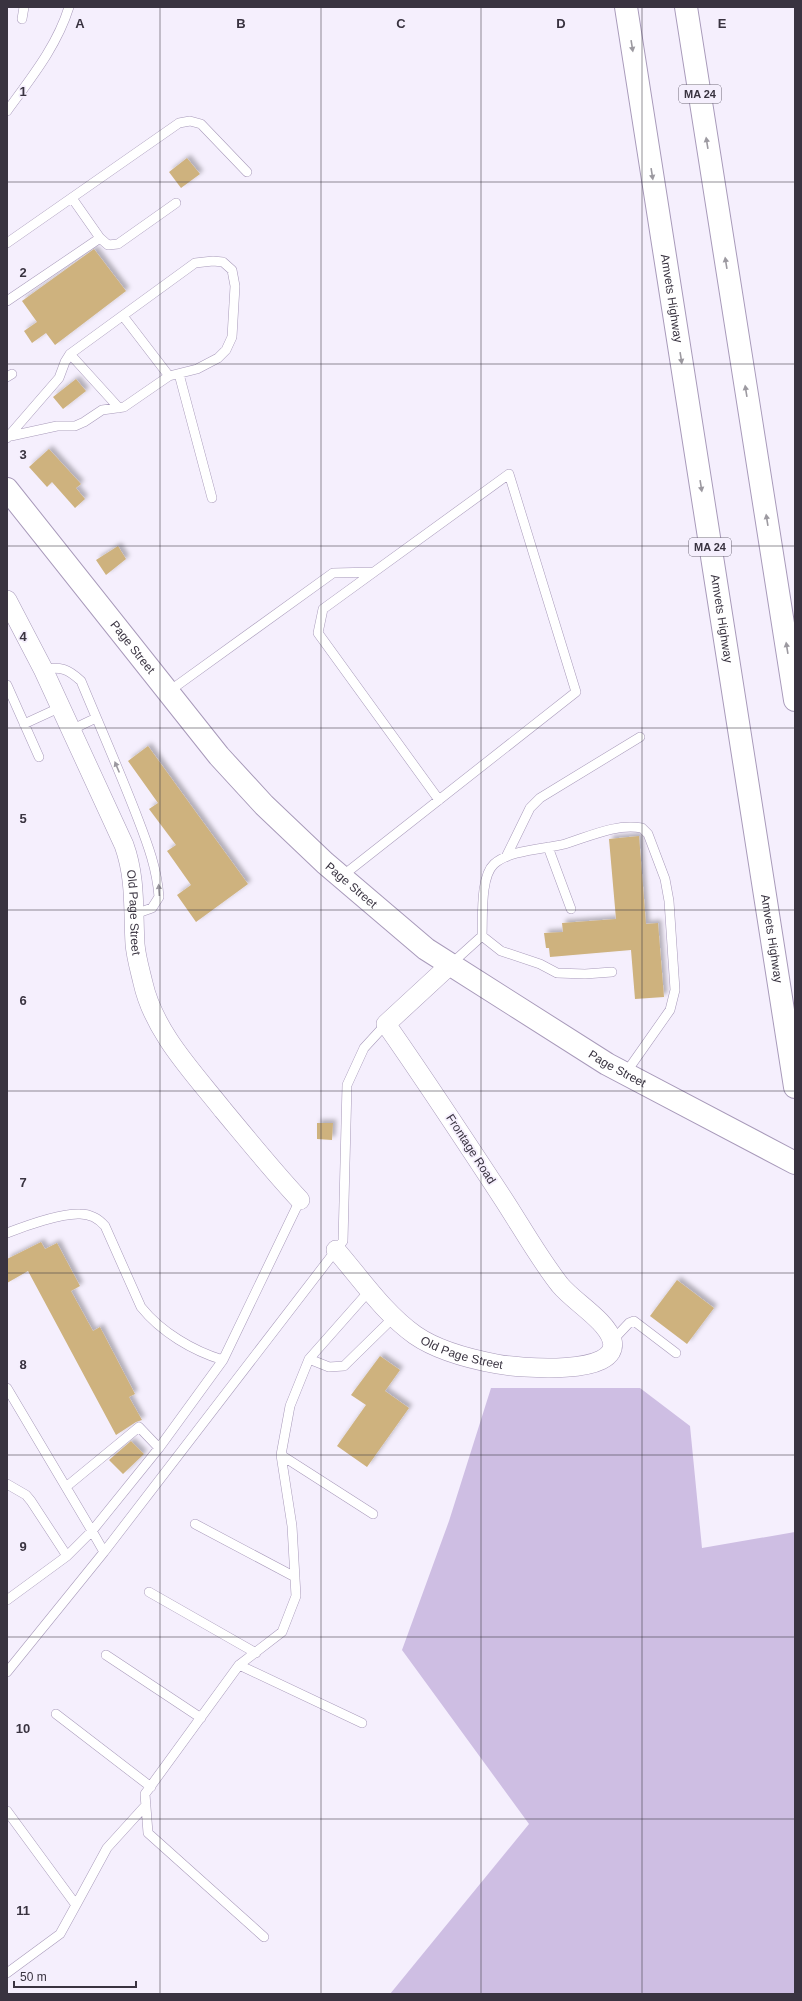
<svg xmlns="http://www.w3.org/2000/svg" width="802" height="2001" viewBox="0 0 802 2001" font-family="Helvetica,sans-serif">
	<style>
		.green { fill: #cebee3 }
		.building { fill: #ceb27e; filter: url(#shadow) }
		.lines { fill: none; stroke-linecap: round; stroke-linejoin: round }
		.service-casing { stroke: #a89aba; stroke-width: 10 }
		.minor-casing { stroke: #a89aba; stroke-width: 20 }
		.secondary-casing { stroke: #a89aba; stroke-width: 24 }
		.motorway-casing { stroke: #a89aba; stroke-width: 24 }
		.service { stroke: #fff; stroke-width: 9 }
		.minor { stroke: #fff; stroke-width: 19 }
		.secondary { stroke: #fff; stroke-width: 22 }
		.motorway { stroke: #fff; stroke-width: 22 }
		.oneway { fill: #9c99a0 }
		.grid { fill: none; stroke: #393340; stroke-width: 1; stroke-opacity: 0.55 }
		.labels { text-anchor: middle; dominant-baseline: central; stroke-width: 3.5; stroke-linejoin: round; paint-order: stroke }
		.shield { fill: #f5effd; stroke: #716b79; stroke-width: 1 }
		.shield-label { font-size: 11px; font-weight: bold; fill: #393340 }
		.street-label { font-size: 12px; fill: #393340; stroke: #f5effd }
		.grid-label { font-size: 13px; text-anchor: middle; font-weight: bold; fill: #393340; stroke: #f5effd; stroke-width: 3.5; stroke-linejoin: round; paint-order: stroke }
	</style>
	<defs>
		<filter id="shadow"><feDropShadow dx="3.5" dy="-3.5" stdDeviation="2" flood-color="#0004"/></filter>
	</defs>
	<rect width="100%" height="100%" fill="#f5effd"/>
	<path class="green" d="M 491,1388 L 640,1388 L 690,1426 L 702,1548 L 795,1532 L 795,1994 L 390,1994 L 529,1824 L 402,1650 L 449,1521 Z"/>
	<path class="building" d="M 187,158 L 200,174 L 181,188 L 169,172 Z
		M 94,249 L 126,291 L 55,345 L 46,333 L 32,343 L 24,331 L 37,322 L 22,301 Z
		M 76,379 L 86,391 L 63,409 L 53,397 Z
		M 49,449 L 81,484 L 76,488 L 85,499 L 75,508 L 52,482 L 47,487 L 29,467 Z
		M 118,546 L 126,559 L 106,575 L 96,560 Z
		M 148,746 L 248,884 L 196,922 L 177,895 L 191,885 L 167,851 L 176,845 L 149,809 L 158,803 L 128,761 Z
		M 639,836 L 646,924 L 658,923 L 664,997 L 635,999 L 631,950 L 550,957 L 549,948 L 546,948 L 544,933 L 563,932 L 562,923 L 616,919 L 609,839 Z
		M 317,1123 L 333,1123 L 332,1140 L 317,1139 Z
		M 41,1242 L 45,1249 L 57,1243 L 80,1286 L 71,1291 L 93,1331 L 100,1327 L 135,1394 L 129,1397 L 142,1420 L 136,1422 L 116,1435 L 28,1271 L 7,1283 L 7,1259 Z
		M 677,1280 L 714,1308 L 687,1344 L 650,1316 Z
		M 380,1356 L 400,1370 L 385,1391 L 409,1408 L 367,1467 L 337,1446 L 366,1405 L 351,1395 Z
		M 131,1441 L 144,1454 L 123,1474 L 109,1460 Z"/>
	<g class="lines">
		<g class="service-casing">
			<path id="service" d="M 22,19 L 24,7
				M 7,111 C 31,78 57,46 69,7
				M 72,198 L 100,238 L 108,245 L 118,244 L 176,203
				M 7,243 L 179,123 L 190,121 L 201,124 L 247,172
				M 7,301 L 100,238
				M 123,316 L 169,376
				M 70,354 L 119,408
				M 179,374 L 212,498
				M 7,377 L 12,374
				M 7,438 L 59,378 L 65,362 L 70,354 L 195,263 L 213,261 L 223,262 L 232,270 L 235,286 L 232,337 L 226,350 L 218,358 L 197,369 L 169,376 L 124,407 L 102,410 L 84,422 L 75,426 L 57,426 L 11,436
				M 43,669 C 61,667 67,668 81,681 C 100,727 120,772 138,819 C 148,845 157,869 159,897 L 152,908 L 135,914
				M 7,685 L 39,757
				M 168,692 L 333,573 L 374,572
				M 24,724 L 61,707
				M 71,730 L 96,718
				M 548,847 L 571,909
				M 506,857 L 530,808 L 540,798 L 640,737
				M 341,877 L 576,692 L 509,474 L 323,609 L 318,633 L 439,800
				M 482,936 L 501,951 L 540,964 L 557,973 L 585,974 L 612,972
				M 451,964 L 482,936 C 483,917 480,877 494,864 C 509,850 545,849 565,844 C 588,837 616,823 642,828 L 648,834 L 665,879 L 669,901 L 675,990 L 670,1010 L 625,1074
				M 7,1233 C 25,1226 62,1213 80,1214 C 90,1214 98,1218 105,1226 L 141,1307 C 161,1332 193,1351 223,1360 L 300,1200
				M 612,1341 L 629,1323 L 634,1321 L 676,1353
				M 309,1359 L 329,1367 L 344,1366 L 394,1317
				M 7,1388 L 92,1531 L 159,1448 L 223,1360
				M 281,1455 L 373,1514
				M 7,1484 L 26,1495 L 31,1501 L 67,1556
				M 66,1487 L 139,1427 L 159,1448
				M 195,1524 L 295,1577
				M 104,1552 L 343,1241 L 347,1085 L 364,1048 L 386,1024
				M 149,1592 L 256,1653
				M 7,1600 L 67,1556 L 92,1531 L 104,1552 L 7,1672
				M 106,1655 L 201,1718
				M 239,1665 L 145,1794 L 148,1833 L 264,1937
				M 56,1714 L 151,1787
				M 362,1723 L 239,1665 L 282,1632 L 296,1596 L 292,1526 L 281,1455 L 290,1406 L 309,1359 L 370,1290
				M 7,1811 L 76,1905 L 60,1934 L 7,1973
				M 76,1905 L 107,1848 L 146,1805"/>
		</g>
		<g class="minor-casing">
			<g id="minor">
				<path id="s1" d="M 7,600 L 43,669 L 124,845 C 136,878 133,910 135,944 C 136,957 140,970 143,983 C 154,1032 193,1072 223,1110 C 248,1140 273,1171 300,1200"/>
				<path id="s2" d="M 336,1250 C 361,1279 384,1313 415,1335 C 438,1351 470,1359 497,1364 C 517,1368 622,1377 612,1340 C 606,1320 574,1302 560,1285 C 538,1257 521,1226 502,1197 C 464,1139 426,1081 386,1024 L 451,964"/>
			</g>
		</g>
		<g class="secondary-casing">
			<g id="secondary">
				<path id="s3" d="M 7,489 L 219,756 L 264,805 L 325,863 L 426,949 L 607,1064 L 795,1163"/>
			</g>
		</g>
		<g class="motorway-casing">
			<g id="motorway">
				<path id="s4" d="M 626,7 L 795,1087"/>
				<path d="M 686,7 L 795,700"/>
			</g>
		</g>
		<use href="#service" class="service"/>
		<use href="#minor" class="minor"/>
		<use href="#secondary" class="secondary"/>
		<use href="#motorway" class="motorway"/>
	</g>
	<defs><path id="oneway-solid" d="M-6-.8H1V-3.2L6.5 0L1 3.2V.8H-6Z"/></defs>
	<g class="oneway">
		<use href="#oneway-solid" transform="translate(632 46) rotate(81)"/>
		<use href="#oneway-solid" transform="translate(707 143) rotate(-99)"/>
		<use href="#oneway-solid" transform="translate(652 174) rotate(81)"/>
		<use href="#oneway-solid" transform="translate(726 263) rotate(-99)"/>
		<use href="#oneway-solid" transform="translate(681 358) rotate(81)"/>
		<use href="#oneway-solid" transform="translate(746 391) rotate(-99)"/>
		<use href="#oneway-solid" transform="translate(701 486) rotate(81)"/>
		<use href="#oneway-solid" transform="translate(767 520) rotate(-99)"/>
		<use href="#oneway-solid" transform="translate(787 648) rotate(-99)"/>
		<use href="#oneway-solid" transform="translate(117 767) rotate(-113)"/>
		<use href="#oneway-solid" transform="translate(159 890) rotate(-94)"/>
	</g>
	<path class="grid" d="M 160,7 L 160,1994M 321,7 L 321,1994M 481,7 L 481,1994M 642,7 L 642,1994M 7,182 L 795,182M 7,364 L 795,364M 7,546 L 795,546M 7,728 L 795,728M 7,910 L 795,910M 7,1091 L 795,1091M 7,1273 L 795,1273M 7,1455 L 795,1455M 7,1637 L 795,1637M 7,1819 L 795,1819"/>
	<g class="labels">
		<g class="shield">
			<rect x="679" y="85" width="42" height="18" rx="3"/>
			<rect x="689" y="538" width="42" height="18" rx="3"/>
		</g>
		<g class="shield-label">
			<text x="700" y="94">MA 24</text>
			<text x="710" y="547">MA 24</text>
		</g>
		<g class="street-label">
			<text stroke="none"><textPath href="#s4" startOffset="295">Amvets Highway</textPath></text>
			<text stroke="none"><textPath href="#s4" startOffset="619">Amvets Highway</textPath></text>
			<text stroke="none"><textPath href="#s3" startOffset="202">Page Street</textPath></text>
			<text stroke="none"><textPath href="#s3" startOffset="526">Page Street</textPath></text>
			<text stroke="none"><textPath href="#s1" startOffset="340">Old Page Street</textPath></text>
			<text stroke="none"><textPath href="#s4" startOffset="943">Amvets Highway</textPath></text>
			<text stroke="none"><textPath href="#s3" startOffset="850">Page Street</textPath></text>
			<text transform="translate(471 1149) rotate(57)">Frontage Road</text>
			<text stroke="none"><textPath href="#s2" startOffset="167">Old Page Street</textPath></text>
		</g>
	</g>
	<g class="grid-label">
		<text x="80" y="28">A</text>
		<text x="241" y="28">B</text>
		<text x="401" y="28">C</text>
		<text x="561" y="28">D</text>
		<text x="722" y="28">E</text>
		<text x="23" y="96">1</text>
		<text x="23" y="277">2</text>
		<text x="23" y="459">3</text>
		<text x="23" y="641">4</text>
		<text x="23" y="823">5</text>
		<text x="23" y="1005">6</text>
		<text x="23" y="1187">7</text>
		<text x="23" y="1369">8</text>
		<text x="23" y="1551">9</text>
		<text x="23" y="1733">10</text>
		<text x="23" y="1915">11</text>
	</g>
	<rect width="802" height="2001" fill="none" stroke="#393340" stroke-width="16"/>
	<path d="M14 1981v6h122v-6" fill="none" stroke="#393340" stroke-width="2"/>
	<text x="20" y="1981" font-size="12" fill="#393340" stroke="#f5effd" stroke-width="3" paint-order="stroke">50 m</text>
</svg>
